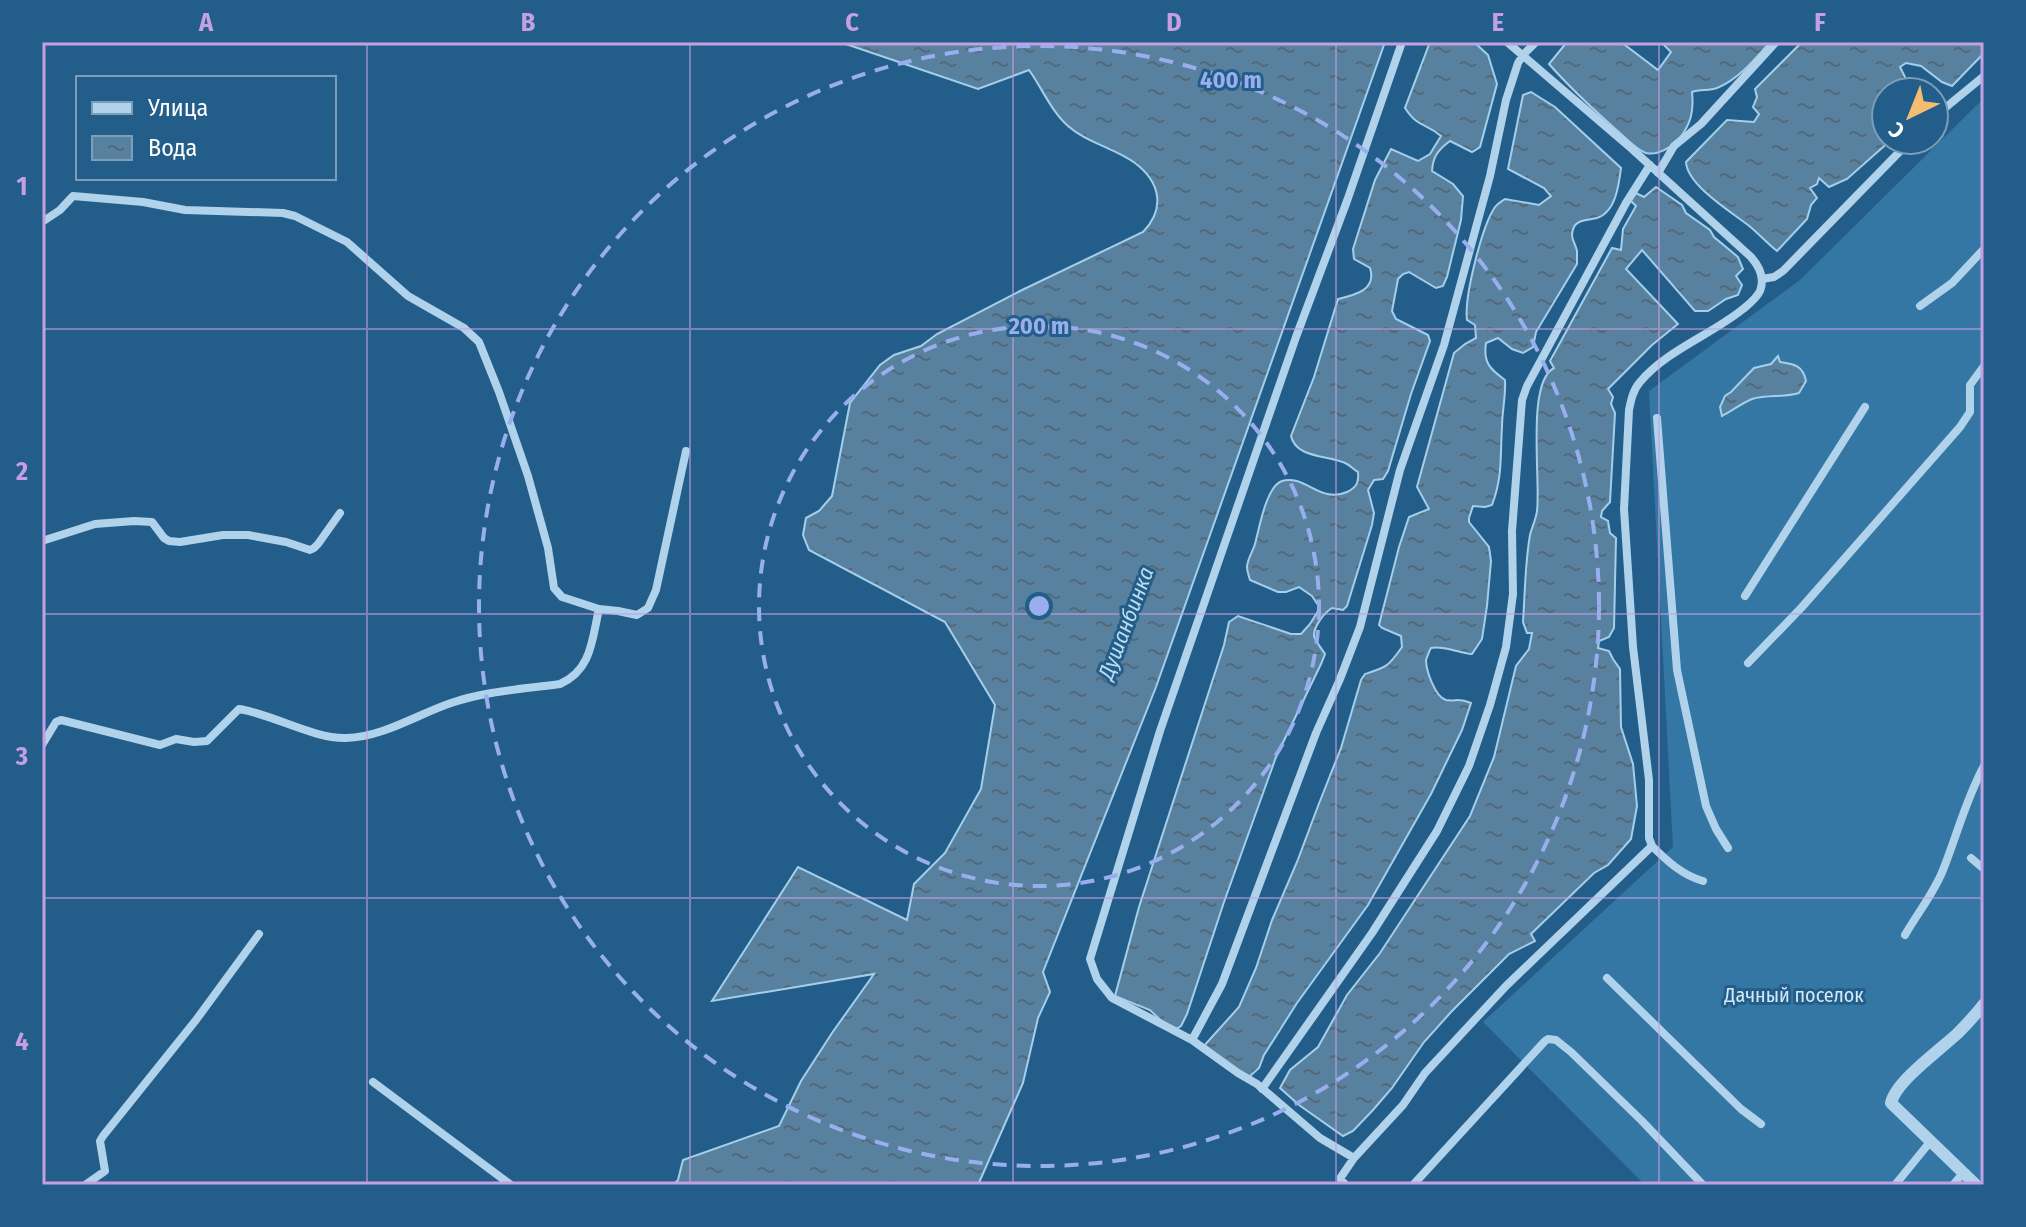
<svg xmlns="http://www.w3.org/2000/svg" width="2026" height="1227" viewBox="0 0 2026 1227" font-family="'Fira Sans Condensed',sans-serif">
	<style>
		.garden { fill: #3477a5 }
		.water { fill: url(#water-ripples); stroke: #a4cfeb; stroke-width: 2 }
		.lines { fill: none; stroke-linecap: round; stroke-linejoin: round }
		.minor { stroke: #b0d2ea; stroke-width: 8 }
		.tertiary { stroke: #b0d2ea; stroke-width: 12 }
		.grid { fill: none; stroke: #c4a0e2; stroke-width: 2; stroke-opacity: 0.55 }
		.ring { fill: none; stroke: #99afed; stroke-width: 4; stroke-dasharray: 14 10 }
		.labels { text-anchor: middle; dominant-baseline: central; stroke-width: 6; stroke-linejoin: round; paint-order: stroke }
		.park-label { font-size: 20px; fill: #d4e9f8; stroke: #235e8a }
		.water-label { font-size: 22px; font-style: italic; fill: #bbdcf1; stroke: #235e8a }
		.centre { fill: #99afed; stroke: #235e8a; stroke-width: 4 }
		.ring-label { font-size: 24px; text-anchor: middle; font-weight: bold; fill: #99afed; stroke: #235e8a; stroke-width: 6; stroke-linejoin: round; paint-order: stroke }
		.neatline { fill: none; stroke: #c4a0e2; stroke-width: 3 }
		.grid-label { font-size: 26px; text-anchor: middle; font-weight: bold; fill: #c4a0e2 }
	</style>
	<defs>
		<pattern id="water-ripples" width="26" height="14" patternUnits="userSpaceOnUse" patternTransform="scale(2)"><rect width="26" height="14" fill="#58819f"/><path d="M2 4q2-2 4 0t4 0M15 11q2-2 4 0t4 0" fill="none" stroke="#53697a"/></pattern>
	</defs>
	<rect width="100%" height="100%" fill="#235e8a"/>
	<path class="garden" d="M 1984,98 L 1984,1185 L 1645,1185 L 1483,1022 L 1673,847 L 1649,391 L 1800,280 Z"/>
	<path class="water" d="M 840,42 L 1385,42 L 1156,687 L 1043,972 L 1050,992 L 1038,1018 L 1023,1083 L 978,1185 L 673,1185 L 678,1180 L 683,1160 L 779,1126 L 801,1081 L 832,1033 L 874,974 L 712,1001 L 798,867 L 907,920 L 914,884 L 945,853 L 981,789 L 995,705 L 945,622 L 809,550 L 803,535 L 806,518 L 819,511 L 832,496 L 850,403 L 880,365 L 894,355 L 921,346 L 937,334 L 1020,291 L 1143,232 C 1166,208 1160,182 1135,163 C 1115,148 1087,143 1068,126 C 1051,111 1042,88 1029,70 L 978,89 Z
		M 1430,42 L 1474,42 L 1488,55 L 1497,84 L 1480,147 L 1472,152 L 1450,141 C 1438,150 1433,156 1432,171 L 1453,184 L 1463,196 L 1461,220 L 1447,277 L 1443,286 L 1436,288 L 1409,272 L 1403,274 L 1398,279 L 1392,311 L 1396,319 L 1428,335 L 1430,341 L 1411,394 L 1388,471 L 1383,479 L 1374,480 L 1368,490 L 1374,513 L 1372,525 L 1347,606 L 1343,610 L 1332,608 C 1325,612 1313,627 1314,636 C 1315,641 1322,649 1325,654 L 1321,664 L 1276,757 L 1224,902 L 1187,1014 L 1181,1026 L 1174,1030 L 1170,1029 L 1150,1010 L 1115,996 L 1139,907 L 1224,645 L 1229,622 L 1238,616 L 1291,634 L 1301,634 L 1310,624 L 1320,608 L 1312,596 L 1299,587 L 1286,592 L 1278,592 L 1250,580 C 1249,576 1247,572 1247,567 C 1247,560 1253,551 1255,544 C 1259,530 1266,486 1282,481 C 1305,474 1320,504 1347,492 C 1357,487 1359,482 1358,472 C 1354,470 1351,466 1347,464 C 1330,455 1296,459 1291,436 L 1314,377 L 1338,299 C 1355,295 1377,290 1370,268 L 1354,259 L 1353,249 L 1375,180 L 1391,149 L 1418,161 L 1430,154 L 1441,136 C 1426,123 1418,128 1405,108 Z
		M 1567,42 L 1621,42 L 1658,70 L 1671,52 L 1661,42 L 1770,42 C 1755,59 1738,80 1717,88 C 1709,91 1700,89 1692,92 C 1694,111 1691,124 1679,139 C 1672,147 1657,156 1646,153 C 1637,150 1628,140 1621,134 C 1596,112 1571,89 1549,64 Z
		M 1802,42 L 1984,42 L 1984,53 L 1952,86 L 1942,82 L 1921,66 L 1906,63 L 1900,67 L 1905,77 L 1907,92 L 1886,92 L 1886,140 L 1891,140 L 1847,179 L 1829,187 L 1819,178 L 1817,184 L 1810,188 L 1817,198 L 1811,205 L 1807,219 L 1777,251 C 1767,243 1758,233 1748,225 C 1731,212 1687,185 1686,162 L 1727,120 L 1754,122 L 1759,114 L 1753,107 L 1757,97 L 1755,89 Z
		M 1531,92 L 1555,107 L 1621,168 C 1619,184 1616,212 1597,218 C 1590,220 1578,219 1574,227 C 1569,237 1575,242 1577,251 C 1577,253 1577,263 1577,264 L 1536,332 L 1533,347 L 1523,353 L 1512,349 L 1498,338 L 1486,343 C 1483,363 1490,369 1505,380 C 1506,396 1502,411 1502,427 C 1500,456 1503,476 1492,505 L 1485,507 L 1473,506 L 1469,518 L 1469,522 L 1489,547 L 1491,561 L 1487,606 L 1482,639 L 1472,654 C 1459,653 1442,645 1431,648 C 1430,649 1426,660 1426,660 C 1426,670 1435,697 1446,700 C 1456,702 1457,697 1471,703 L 1462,730 L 1431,794 L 1368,905 L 1297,1003 L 1264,1055 L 1259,1068 L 1249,1077 L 1202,1048 L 1239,1007 L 1256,968 L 1272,920 L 1297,862 L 1318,806 L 1341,748 L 1361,680 L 1365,674 C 1387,667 1388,667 1402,647 L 1401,636 L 1382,628 L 1379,625 L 1399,547 L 1409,517 L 1429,509 L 1417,487 L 1454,353 L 1465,344 L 1476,338 L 1475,325 L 1467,320 C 1464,297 1482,226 1495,207 C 1498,203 1501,202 1505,199 L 1539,205 L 1551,196 L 1544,188 L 1508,169 L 1523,95 Z
		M 1656,187 L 1682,205 L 1686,213 L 1710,230 L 1714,237 L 1738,257 L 1743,269 L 1736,276 L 1742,285 L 1738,295 L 1726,299 L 1708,311 L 1695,311 L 1642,250 L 1626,269 L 1678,324 L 1652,345 L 1608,389 L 1613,397 L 1611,404 L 1615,413 L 1610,502 L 1602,511 L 1601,517 L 1608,521 L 1610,533 L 1616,538 L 1614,628 L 1609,637 L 1599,641 L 1598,648 L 1609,651 L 1613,659 L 1620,669 L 1621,727 L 1633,764 L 1637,806 L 1631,839 L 1608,865 L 1594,873 L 1531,934 L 1535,941 L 1509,954 L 1452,1011 L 1424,1042 L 1392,1088 L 1373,1110 L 1353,1131 L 1343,1136 L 1299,1105 L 1280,1088 L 1290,1070 L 1318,1047 L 1347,995 L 1380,953 L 1470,816 L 1494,757 L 1516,666 L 1529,649 L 1532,633 L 1527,633 L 1523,622 C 1525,593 1525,563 1530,535 C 1532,527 1536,519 1537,511 C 1541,481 1526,382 1554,368 L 1550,361 L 1612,248 L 1621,250 L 1623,229 L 1636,206 L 1630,200 L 1636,193 L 1644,197 Z
		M 1778,356 L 1780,362 C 1795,364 1803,366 1806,381 L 1799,393 C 1784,398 1768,394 1752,399 C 1742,403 1732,411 1722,416 L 1720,407 L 1725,396 L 1731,392 L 1754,368 L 1771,364 Z"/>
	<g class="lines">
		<path class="minor" d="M 1507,42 L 1632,149 L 1751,257 C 1759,266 1765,278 1760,291 C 1756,299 1749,304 1743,309 C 1711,335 1667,350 1640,382 C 1633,390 1631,400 1629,410 L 1624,509 L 1633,647 L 1649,780 L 1649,838 L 1652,846
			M 1934,117 L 1984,76
			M 1658,173 L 1674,146 L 1701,124 L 1776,42
			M 42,222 L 60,210 L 73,196 L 143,202 L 185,210 L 283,213 L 295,216 L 347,242 L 408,296 L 464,328 L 479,342 L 499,392 L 528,476 L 548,548 L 554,588 L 562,597 L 599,609 L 618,611 L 637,615 L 648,608 L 656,590 L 686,451
			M 1762,279 L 1774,277 L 1783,271 L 1911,140
			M 1920,306 L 1952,283 L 1984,249
			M 1657,418 L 1677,670 L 1706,806 L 1716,829 L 1728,848
			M 42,541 L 95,524 L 134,521 L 152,522 L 164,538 L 169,541 L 180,542 L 223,535 L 248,535 L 286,542 L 310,550 L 314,548 L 318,544 L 340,513
			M 1745,596 L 1865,407
			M 1748,663 L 1802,607 L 1960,427 L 1970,412 L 1970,385 L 1984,366
			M 42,745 L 56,722 L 61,720 L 160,745 L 176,739 L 194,742 L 207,741 L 239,709 C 272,714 314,739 346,738 C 383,737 416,715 451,703 C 485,691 524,689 560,684 C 592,670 592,639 599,609
			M 1971,858 L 1984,869
			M 1905,935 C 1917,914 1934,893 1943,870 C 1957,835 1966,799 1984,766
			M 1607,978 L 1741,1109 L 1761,1124
			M 1192,1040 L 1112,998 L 1097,979 L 1090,959 L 1160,731 L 1296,337 L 1347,201 L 1402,42
			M 373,1082 L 511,1185
			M 1262,1089 L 1372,933 L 1437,831 L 1469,766 L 1490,705 L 1506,647 L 1513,594 L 1512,531 L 1522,400 L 1527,386 L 1626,203 L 1650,165
			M 1354,1158 L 1320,1138 L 1257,1084 L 1238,1073 L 1192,1040 L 1222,984 L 1316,733 L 1340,679 L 1360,627 L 1400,470 L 1444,345 L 1490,176 L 1506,100 L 1518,63 L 1523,55 L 1536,42
			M 85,1185 L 105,1171 L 100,1141 L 103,1136 L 196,1020 L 259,934
			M 1346,1185 L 1341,1180 L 1341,1177 L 1354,1158 L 1403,1105 L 1425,1073 L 1506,986 L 1652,846 C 1667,861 1682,875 1703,881
			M 1413,1185 L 1545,1041 L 1548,1039 L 1556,1040 L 1571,1052 L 1642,1121 L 1703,1185
			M 1895,1185 L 1930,1142
			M 1953,1185 L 1963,1173"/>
		<path class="tertiary" d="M 1976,1185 L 1891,1103 C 1896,1081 1940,1050 1958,1033 C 1967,1024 1976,1014 1984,1004"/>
	</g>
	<path class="grid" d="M 367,42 L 367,1185M 690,42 L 690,1185M 1013,42 L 1013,1185M 1336,42 L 1336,1185M 1659,42 L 1659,1185M 42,329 L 1984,329M 42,614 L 1984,614M 42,898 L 1984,898"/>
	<g class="ring">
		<circle cx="1039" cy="606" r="280"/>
		<circle cx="1039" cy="606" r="560"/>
	</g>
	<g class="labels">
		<g class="park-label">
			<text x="1794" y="995">Дачный поселок</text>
		</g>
		<g class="water-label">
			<text transform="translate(1126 623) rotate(-69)">Душанбинка</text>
		</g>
	</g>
	<circle cx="1039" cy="606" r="12" class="centre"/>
	<g class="ring-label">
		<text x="1231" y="88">400 m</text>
		<text x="1039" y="334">200 m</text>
	</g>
	<rect width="2026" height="1227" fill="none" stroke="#235e8a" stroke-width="88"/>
	<rect x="76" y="76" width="260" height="104" fill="#235e8a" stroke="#7b9eb9" stroke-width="2"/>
	<rect x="92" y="102" width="40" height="12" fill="#b0d2ea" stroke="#7b9eb9" stroke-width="2"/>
	<text x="148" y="116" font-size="24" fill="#ffffff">Улица</text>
	<rect x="92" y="136" width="40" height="24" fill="url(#water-ripples)" stroke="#7b9eb9" stroke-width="2"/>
	<text x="148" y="156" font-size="24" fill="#ffffff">Вода</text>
	<g transform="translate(1910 116) rotate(223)"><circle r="38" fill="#235e8a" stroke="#7b9eb9" stroke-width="2"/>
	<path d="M0-6L14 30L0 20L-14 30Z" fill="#f6bd72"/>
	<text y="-12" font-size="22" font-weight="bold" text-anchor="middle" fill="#ffffff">С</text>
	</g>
	<rect x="44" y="44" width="1938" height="1139" class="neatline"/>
	<g class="grid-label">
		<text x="206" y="31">A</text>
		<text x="528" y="31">B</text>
		<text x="852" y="31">C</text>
		<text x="1174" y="31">D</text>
		<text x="1498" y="31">E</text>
		<text x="1820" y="31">F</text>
		<text x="22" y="195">1</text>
		<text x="22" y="480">2</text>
		<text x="22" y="765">3</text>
		<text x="22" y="1050">4</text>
	</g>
</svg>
